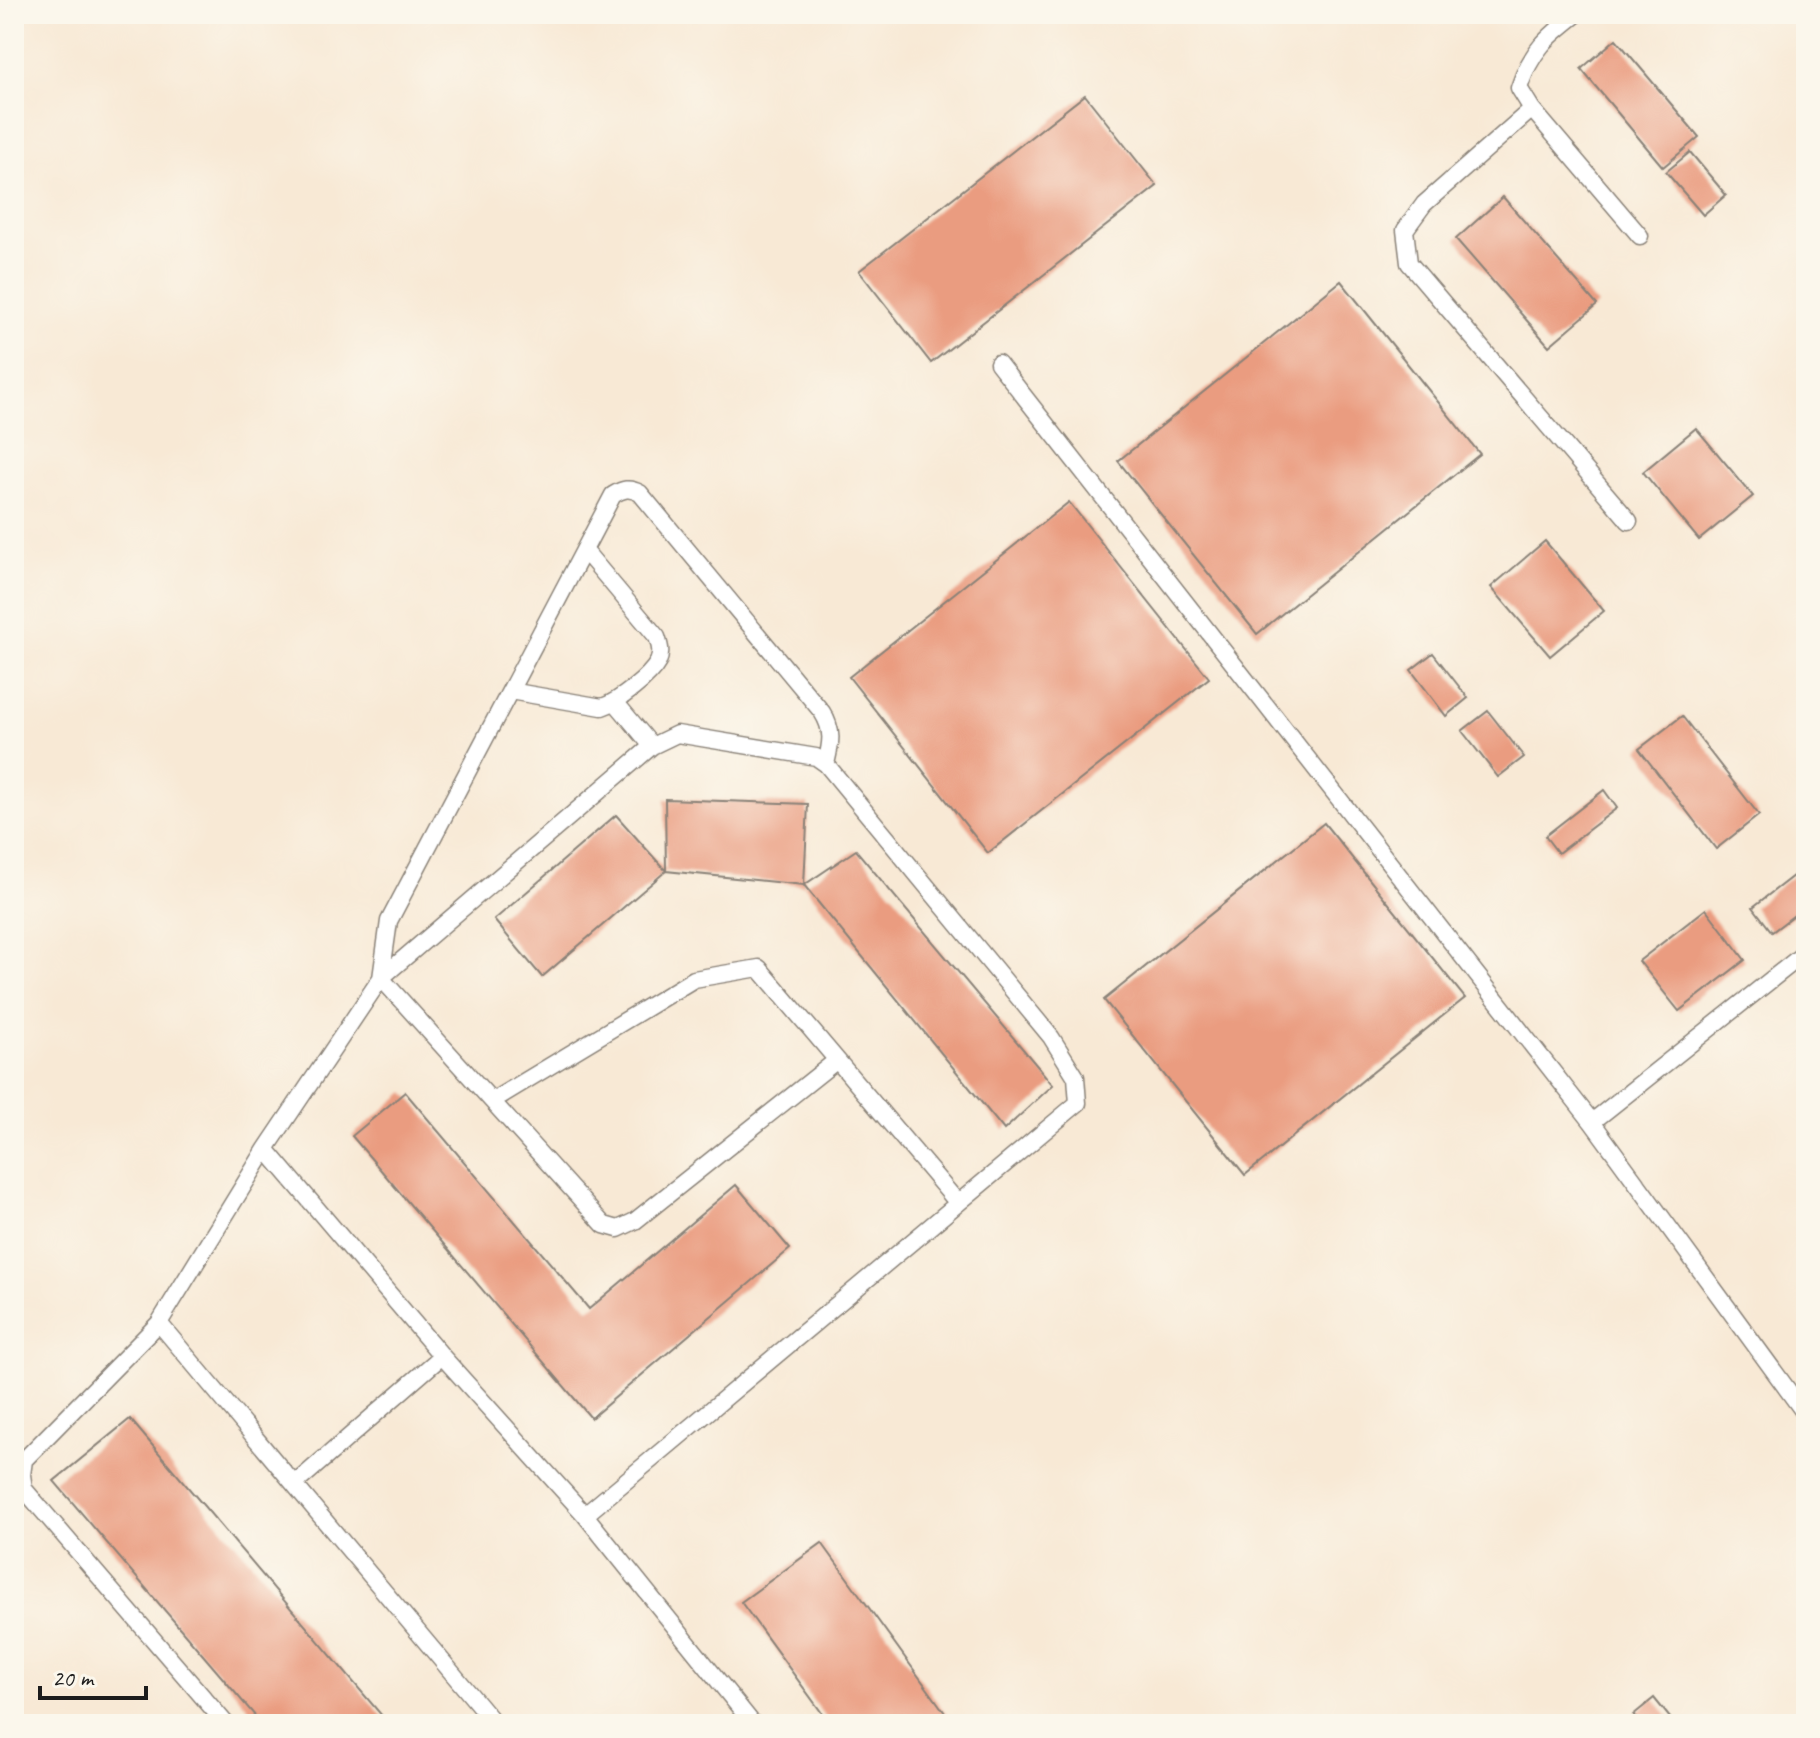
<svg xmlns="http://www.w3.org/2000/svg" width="1820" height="1738" viewBox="0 0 1820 1738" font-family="Caveat,sans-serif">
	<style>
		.building { fill: #ea9c80 }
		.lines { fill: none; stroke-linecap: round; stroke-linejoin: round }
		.lane-casing { stroke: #8a8278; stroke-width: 19 }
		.lane { stroke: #fff; stroke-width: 16 }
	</style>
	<rect width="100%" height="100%" fill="#fbf7ec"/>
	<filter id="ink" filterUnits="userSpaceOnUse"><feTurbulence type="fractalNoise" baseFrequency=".0125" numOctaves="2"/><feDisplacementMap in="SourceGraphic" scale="16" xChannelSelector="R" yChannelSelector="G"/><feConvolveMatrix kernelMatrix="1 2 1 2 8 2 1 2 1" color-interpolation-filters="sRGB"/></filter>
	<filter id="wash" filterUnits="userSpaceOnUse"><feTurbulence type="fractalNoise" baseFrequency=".006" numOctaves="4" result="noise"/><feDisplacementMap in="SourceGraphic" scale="32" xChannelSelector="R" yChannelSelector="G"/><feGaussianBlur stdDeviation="1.8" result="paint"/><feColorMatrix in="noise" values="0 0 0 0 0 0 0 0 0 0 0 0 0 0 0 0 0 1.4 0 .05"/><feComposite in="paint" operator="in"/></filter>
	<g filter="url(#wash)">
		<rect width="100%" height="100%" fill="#f8e9d5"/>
		<g id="blocks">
			<path class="building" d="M 1616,39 L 1699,137 L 1663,167 L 1581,69 Z
				M 1085,95 L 1157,186 L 931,363 L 859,271 Z
				M 1690,152 L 1726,195 L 1703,215 L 1666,172 Z
				M 1503,197 L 1597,305 L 1549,346 L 1456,239 Z
				M 1341,281 L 1480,454 L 1257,634 L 1118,461 Z
				M 1696,428 L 1753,496 L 1699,540 L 1643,472 Z
				M 1069,502 L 1209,678 L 988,853 L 849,677 Z
				M 1545,541 L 1604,611 L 1550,656 L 1491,587 Z
				M 1433,653 L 1468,698 L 1446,716 L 1411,670 Z
				M 1488,711 L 1524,757 L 1498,777 L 1462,731 Z
				M 1682,716 L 1759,815 L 1716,849 L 1639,749 Z
				M 1604,790 L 1617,808 L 1558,853 L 1545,836 Z
				M 665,799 L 808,804 L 804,885 L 856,850 L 1053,1085 L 1004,1130 L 804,885 L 666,871 Z
				M 616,815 L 666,871 L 542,977 L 494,920 Z
				M 1324,823 L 1465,998 L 1245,1175 L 1104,1000 Z
				M 1793,876 L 1806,892 L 1806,906 L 1772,932 L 1753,907 Z
				M 1706,909 L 1745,960 L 1679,1011 L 1639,961 Z
				M 405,1092 L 589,1309 L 736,1185 L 790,1249 L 591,1418 L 352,1136 Z
				M 130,1419 L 389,1724 L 262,1724 L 54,1481 Z
				M 822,1543 L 953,1724 L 830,1724 L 741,1602 Z
				M 1654,1698 L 1675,1724 L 1641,1724 L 1633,1715 Z"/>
		</g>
	</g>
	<g filter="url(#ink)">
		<use href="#blocks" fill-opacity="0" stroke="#8a8278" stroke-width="2"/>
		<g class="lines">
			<g class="lane-casing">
				<path id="lane" d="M 1577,14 C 1547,37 1531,51 1519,88 L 1532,109 L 1640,236
					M 1532,109 L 1424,204 L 1405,230 L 1409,263 L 1629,521
					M 998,363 L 1592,1122 L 1806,1415
					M 510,691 L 602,707 C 618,702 650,677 658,662 C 662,653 660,646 657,637 L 584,550
					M 616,703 L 652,746
					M 837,1060 L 635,1221 L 618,1229 L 604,1225 L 492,1101 L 694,979 L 759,968 L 958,1203
					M 492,1101 L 381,978 L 389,921 L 613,495 C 623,489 629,487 640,493 L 822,712 C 834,731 831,743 826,764
					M 1592,1122 L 1806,952
					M 159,1323 L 266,1149
					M 296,1483 L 442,1356
					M 585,1515 L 1078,1103 L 1076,1077 L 1051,1037 L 826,764 L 816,757 L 677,734 L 652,746 L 381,978 L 266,1149 L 442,1356 L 585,1515 L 753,1724
					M 226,1724 L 24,1489 L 22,1475 L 24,1460 L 159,1323 L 495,1724"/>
			</g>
			<use href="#lane" class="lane"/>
		</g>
	</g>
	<rect width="1820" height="1738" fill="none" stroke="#fbf7ec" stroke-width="48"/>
	<path d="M40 1686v12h106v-12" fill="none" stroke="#1c1c1c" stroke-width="4"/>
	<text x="52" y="1686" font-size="24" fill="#1c1c1c" stroke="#fbf7ec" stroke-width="6" paint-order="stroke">20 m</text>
</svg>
